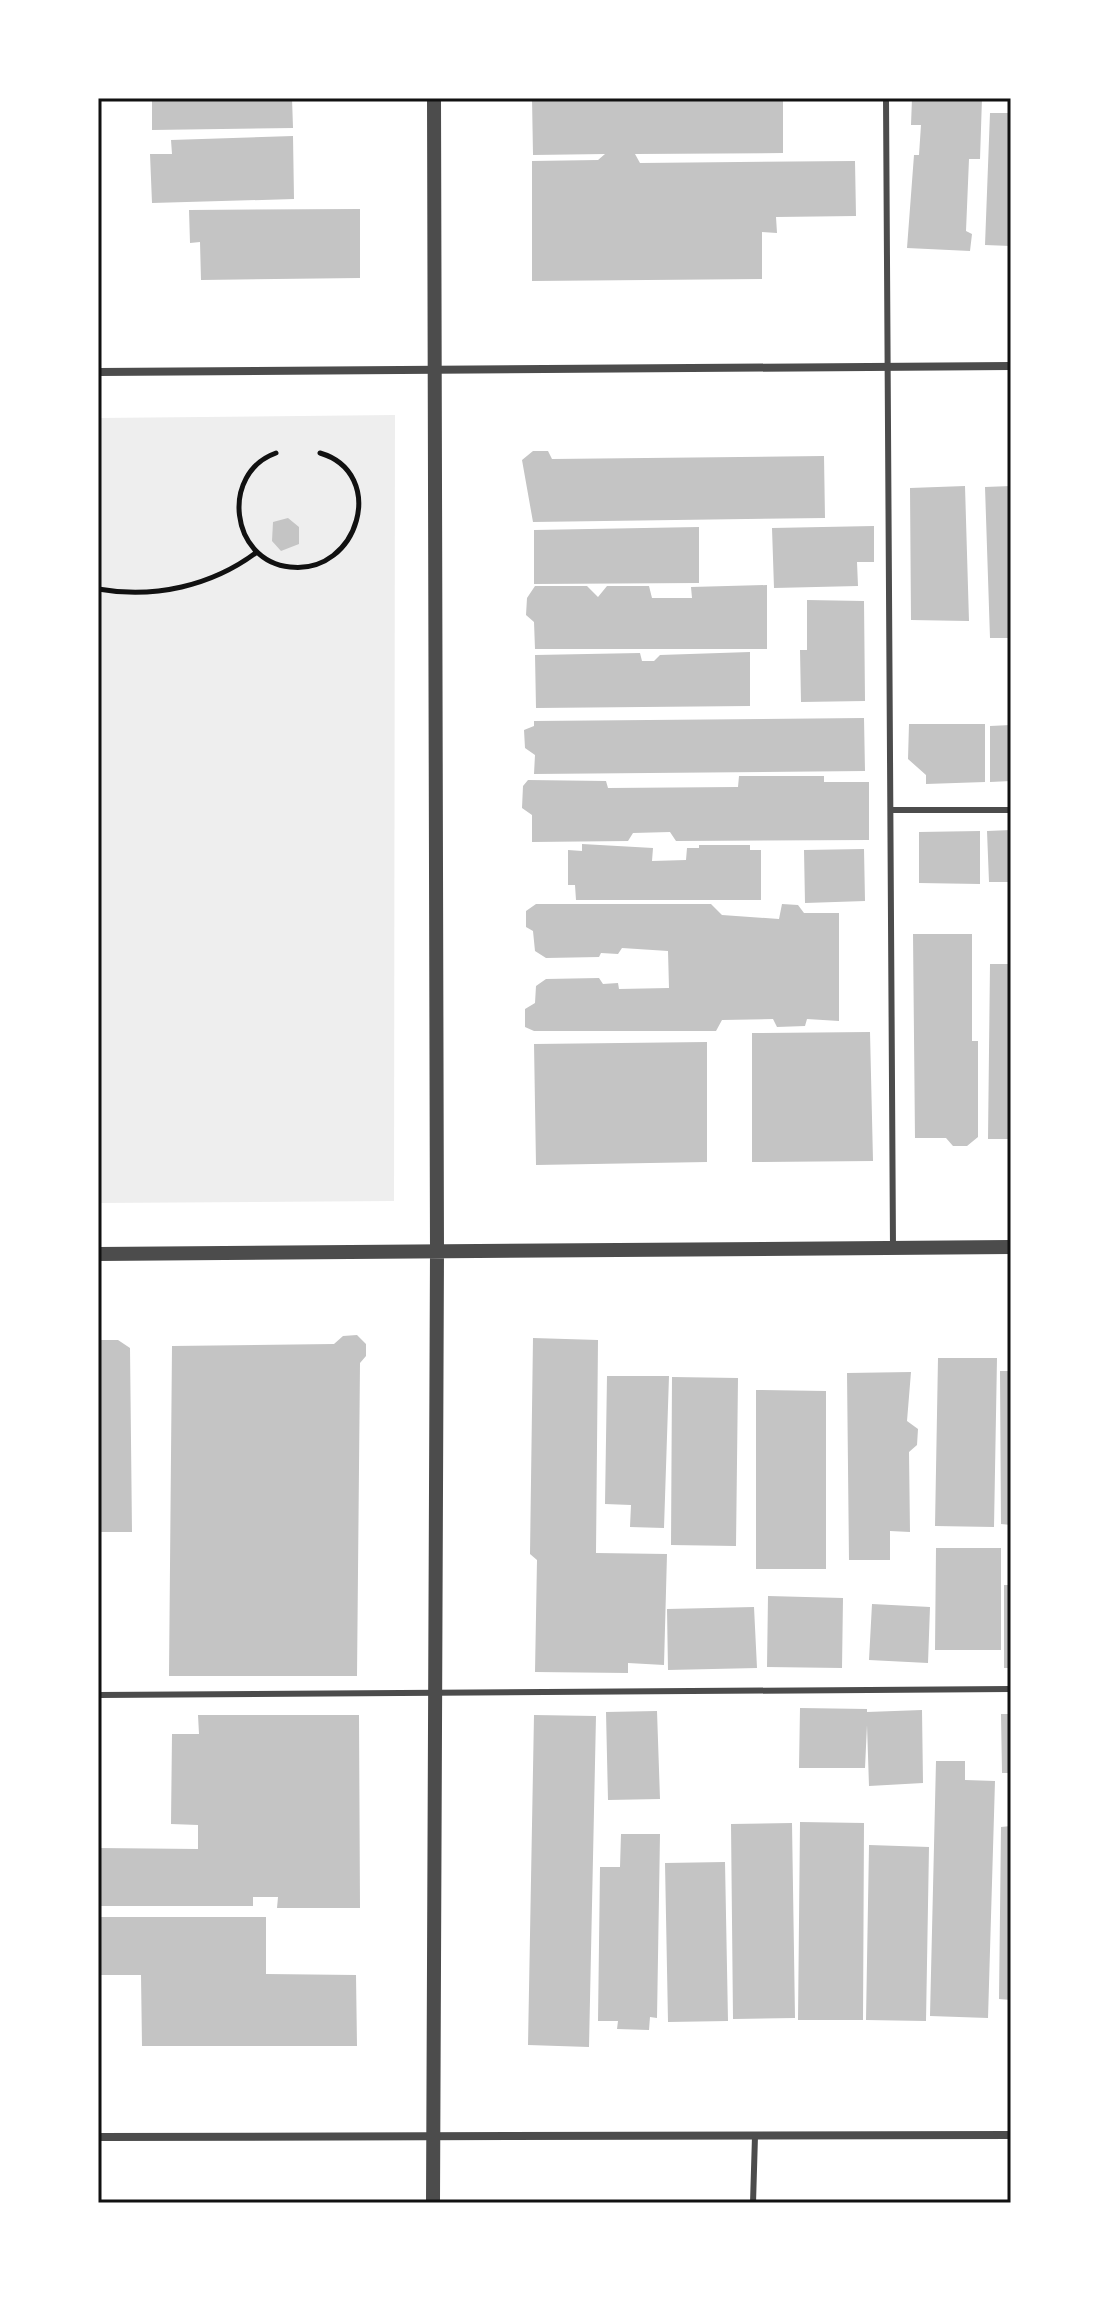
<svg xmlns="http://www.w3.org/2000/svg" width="1109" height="2301" viewBox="0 0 1109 2301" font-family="Bitter,serif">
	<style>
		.green { fill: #eee }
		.building { fill: #c4c4c4 }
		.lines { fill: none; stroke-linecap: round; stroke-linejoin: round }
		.path { stroke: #111; stroke-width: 5 }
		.service { stroke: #4c4c4c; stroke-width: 6 }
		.minor { stroke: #4c4c4c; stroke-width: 8 }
		.tertiary { stroke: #4c4c4c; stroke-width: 14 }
		.neatline { fill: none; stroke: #111; stroke-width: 3 }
	</style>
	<rect width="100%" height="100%" fill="#fff"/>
	<path class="green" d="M 395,415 L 394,1201 L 98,1203 L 98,418 Z"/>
	<path class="building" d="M 152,98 L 292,98 L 293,128 L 152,130 Z
		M 532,98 L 783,98 L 783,153 L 635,154 L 640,163 L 855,161 L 856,216 L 776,217 L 777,233 L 762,232 L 762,279 L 532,281 L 532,161 L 598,160 L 605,154 L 533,155 Z
		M 912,98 L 982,98 L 980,159 L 969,159 L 966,231 L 972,234 L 970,251 L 907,248 L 914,155 L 919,155 L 921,125 L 911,125 Z
		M 990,113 L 1011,113 L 1011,246 L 985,245 Z
		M 293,136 L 294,199 L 152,203 L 150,154 L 172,154 L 171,140 Z
		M 360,209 L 360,278 L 201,280 L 200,242 L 190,243 L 189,210 Z
		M 533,451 L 548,451 L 552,459 L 824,456 L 825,518 L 533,522 L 522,460 Z
		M 965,486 L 969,621 L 911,620 L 910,488 Z
		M 1011,486 L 1011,638 L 990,638 L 985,487 Z
		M 288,518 L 299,527 L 299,544 L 281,551 L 272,541 L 273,522 Z
		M 874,526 L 874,562 L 857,562 L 858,586 L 774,588 L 772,528 Z
		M 699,527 L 699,583 L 534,584 L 534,530 Z
		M 767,585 L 767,649 L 535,649 L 534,622 L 526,615 L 527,598 L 535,586 L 587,586 L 598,597 L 607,586 L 649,586 L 652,598 L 692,598 L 691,587 Z
		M 807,600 L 864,601 L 865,701 L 801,702 L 800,650 L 807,650 Z
		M 750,652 L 750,706 L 536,708 L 535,655 L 640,653 L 642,661 L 654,661 L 660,655 Z
		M 864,718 L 865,771 L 534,774 L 535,755 L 525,748 L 524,730 L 534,726 L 534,721 Z
		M 909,724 L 985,724 L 985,782 L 926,784 L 926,775 L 908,759 Z
		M 1011,725 L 1011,781 L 990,782 L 990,726 Z
		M 739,776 L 824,776 L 824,782 L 869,782 L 869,840 L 676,841 L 670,832 L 633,833 L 628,841 L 532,842 L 532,815 L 522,808 L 523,786 L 528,780 L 606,781 L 608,788 L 738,787 Z
		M 1011,830 L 1011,882 L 989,882 L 987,831 Z
		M 980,831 L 980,884 L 919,883 L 919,832 Z
		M 582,844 L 653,848 L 652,861 L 686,860 L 687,848 L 699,848 L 699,845 L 750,845 L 750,850 L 761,850 L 761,900 L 576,900 L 575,885 L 568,885 L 568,850 L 582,851 Z
		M 864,849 L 865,901 L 805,903 L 804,850 Z
		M 536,904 L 711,904 L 722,915 L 779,919 L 782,904 L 798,905 L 804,913 L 839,913 L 839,1021 L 807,1019 L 805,1026 L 777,1027 L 773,1019 L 722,1020 L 716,1031 L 534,1031 L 525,1027 L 525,1009 L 535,1003 L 536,986 L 546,979 L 599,978 L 603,984 L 618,983 L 619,989 L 669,988 L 668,951 L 622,948 L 618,954 L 601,953 L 599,957 L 546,958 L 535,951 L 533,931 L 526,927 L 526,911 Z
		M 913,934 L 972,934 L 972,1041 L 978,1041 L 978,1137 L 967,1146 L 953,1146 L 946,1138 L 915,1138 Z
		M 990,964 L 1011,964 L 1011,1139 L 988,1139 Z
		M 870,1032 L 873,1161 L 752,1162 L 752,1033 Z
		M 707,1042 L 707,1162 L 536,1165 L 534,1044 Z
		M 357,1335 L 366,1344 L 366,1356 L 360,1363 L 357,1676 L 169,1676 L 172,1346 L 334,1344 L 343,1336 Z
		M 533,1338 L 598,1340 L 596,1553 L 667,1554 L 664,1665 L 628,1663 L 628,1673 L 535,1672 L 537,1560 L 530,1554 Z
		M 98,1340 L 118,1340 L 130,1348 L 132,1532 L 98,1532 Z
		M 938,1358 L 997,1358 L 994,1527 L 935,1526 Z
		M 1000,1371 L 1011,1371 L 1011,1525 L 1001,1524 Z
		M 911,1372 L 907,1421 L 918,1429 L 917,1445 L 909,1452 L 910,1532 L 890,1531 L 890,1560 L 849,1560 L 847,1373 Z
		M 607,1376 L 669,1376 L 664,1528 L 630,1527 L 631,1505 L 605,1504 Z
		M 672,1377 L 738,1378 L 736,1546 L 671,1545 Z
		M 756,1390 L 826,1391 L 826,1569 L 756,1569 Z
		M 936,1548 L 1001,1548 L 1001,1650 L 935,1650 Z
		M 1004,1585 L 1011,1585 L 1011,1668 L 1004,1668 Z
		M 768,1596 L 843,1598 L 842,1668 L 767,1667 Z
		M 872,1604 L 930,1607 L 928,1663 L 869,1660 Z
		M 754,1607 L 757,1668 L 668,1670 L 667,1609 Z
		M 800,1708 L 867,1709 L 867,1712 L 922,1710 L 923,1783 L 869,1786 L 867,1725 L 865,1768 L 799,1768 Z
		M 657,1711 L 660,1799 L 608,1800 L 606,1712 Z
		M 1001,1714 L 1011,1714 L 1011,1773 L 1002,1773 Z
		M 198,1715 L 359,1715 L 360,1908 L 277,1908 L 278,1897 L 253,1897 L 253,1906 L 98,1906 L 98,1848 L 198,1849 L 198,1825 L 171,1824 L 172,1734 L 199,1734 Z
		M 534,1715 L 596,1716 L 589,2047 L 528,2045 Z
		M 936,1761 L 965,1761 L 965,1780 L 995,1781 L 988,2018 L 930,2016 Z
		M 800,1822 L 864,1823 L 863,2020 L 798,2020 Z
		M 792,1823 L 795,2018 L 733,2019 L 731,1824 Z
		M 1011,1826 L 1011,2000 L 999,1999 L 1001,1827 Z
		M 621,1834 L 660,1834 L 657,2018 L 650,2017 L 649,2030 L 617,2029 L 618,2021 L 598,2021 L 600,1867 L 620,1867 Z
		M 869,1845 L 929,1847 L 926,2021 L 866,2020 Z
		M 725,1862 L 728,2021 L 668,2022 L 665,1863 Z
		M 98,1917 L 266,1917 L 266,1974 L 356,1975 L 357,2046 L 142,2046 L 141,1975 L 98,1975 Z"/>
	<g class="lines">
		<path class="path" d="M 276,453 C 220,473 230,561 290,567 C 359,575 388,473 320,453
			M 98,589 C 154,599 212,586 257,552"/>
		<path class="service" d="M 886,98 L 893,1248
			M 891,810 L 1011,810
			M 98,1695 L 1011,1689
			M 753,2203 L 755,2136"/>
		<path class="minor" d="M 98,372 L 1011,366
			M 98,2137 L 1011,2135"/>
		<path class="tertiary" d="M 98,1254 L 1011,1247
			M 433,2203 L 437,1252 L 434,98"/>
	</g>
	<rect width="1109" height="2301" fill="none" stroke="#ffffff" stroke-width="200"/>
	<rect x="100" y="100" width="909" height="2101" class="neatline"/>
</svg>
